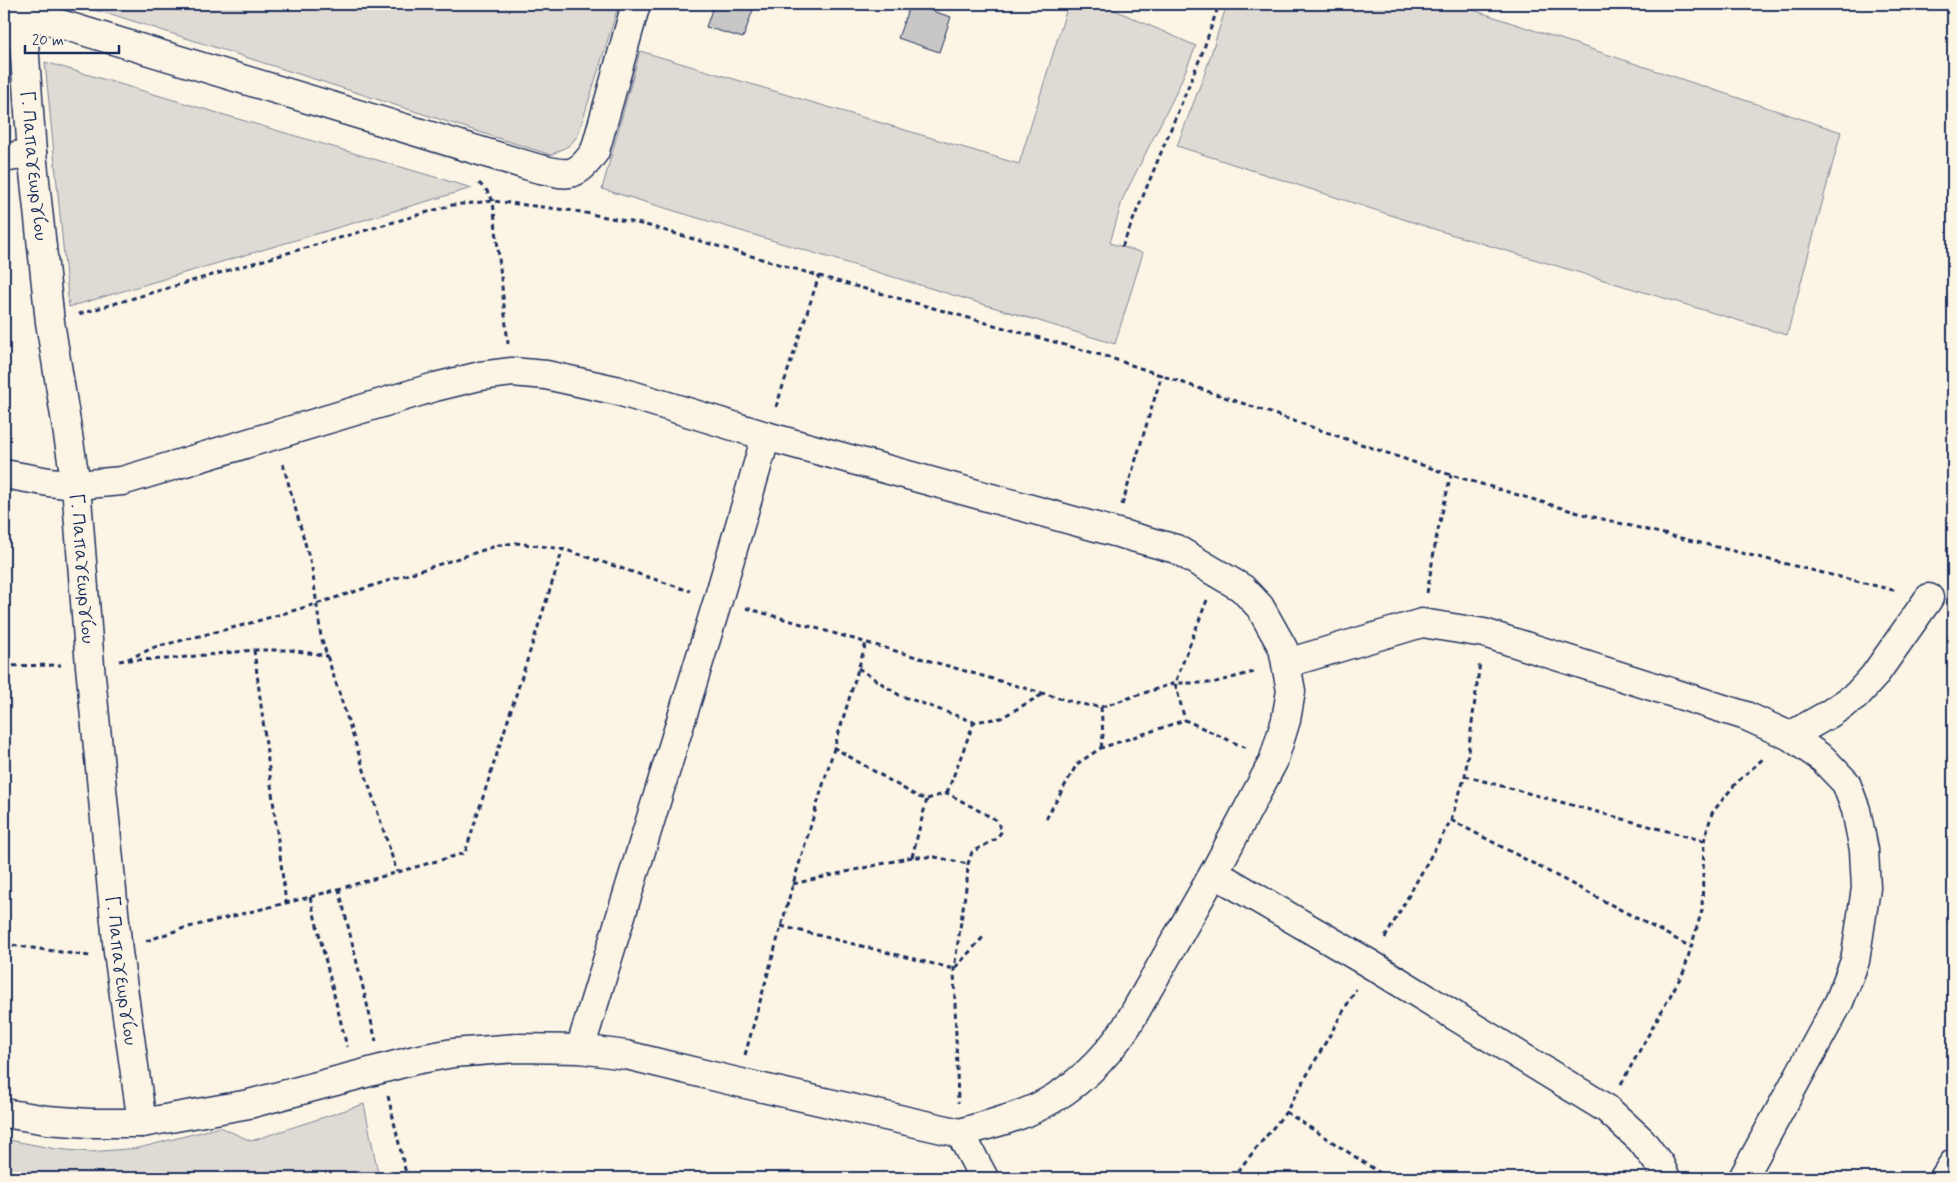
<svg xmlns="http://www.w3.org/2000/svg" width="1957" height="1182" viewBox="0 0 1957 1182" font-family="Mynerve,sans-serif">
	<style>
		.green { fill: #dfdbd4; stroke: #7d8599 }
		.building { fill: #c8c7c6; stroke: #1b2f5e }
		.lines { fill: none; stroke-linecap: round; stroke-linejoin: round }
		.minor-casing { stroke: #1b2f5e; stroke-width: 31 }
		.path { stroke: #1b2f5e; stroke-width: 3; stroke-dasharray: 5 4; stroke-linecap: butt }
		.minor { stroke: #fcf5e5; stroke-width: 28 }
		.labels { text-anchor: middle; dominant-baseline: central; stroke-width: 4; stroke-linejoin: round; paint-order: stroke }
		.street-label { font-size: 19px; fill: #1b2f5e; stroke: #fcf5e5 }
	</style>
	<rect width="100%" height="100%" fill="#fcf5e5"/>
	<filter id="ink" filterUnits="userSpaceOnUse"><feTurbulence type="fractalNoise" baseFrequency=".02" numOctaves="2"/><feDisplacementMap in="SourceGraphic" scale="10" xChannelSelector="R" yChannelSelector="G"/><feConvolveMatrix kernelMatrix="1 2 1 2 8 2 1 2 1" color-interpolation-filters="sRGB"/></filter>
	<g filter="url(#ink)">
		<path class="green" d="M 66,4 L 619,4 L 578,135 L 570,145 L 551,155 L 111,14 Z
			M 1055,4 L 1101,4 L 1196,46 L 1176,93 L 1123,198 L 1110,243 L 1143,253 L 1115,344 L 602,189 L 640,51 L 1019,164 L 1067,8 Z
			M 1227,4 L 1455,4 L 1841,132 L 1787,335 L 1437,230 L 1177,146 L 1206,70 Z
			M 45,62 L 472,188 L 69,307 Z
			M 364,1104 L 379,1178 L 4,1178 L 4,1139 L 56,1149 L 90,1152 L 139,1148 L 220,1127 L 251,1141 Z"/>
		<path class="building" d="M 714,4 L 755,4 L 743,38 L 706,27 Z
			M 910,4 L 951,17 L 939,52 L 898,38 Z"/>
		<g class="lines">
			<g class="minor-casing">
				<g id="minor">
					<path id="s1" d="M 24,4 L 24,43 L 32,153 L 50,322 L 76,485 L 90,666 L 118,952 L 142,1123"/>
					<path d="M 4,7 L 536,168 C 567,175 575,180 595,151 L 636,4"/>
					<path d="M 4,158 L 32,153"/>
					<path d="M 4,474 L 49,482 L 76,485 L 122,481 L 435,387 L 480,376 L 512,372 L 546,375 L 615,390 L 766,436 L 1176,549 L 1242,588 L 1260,607 L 1283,648 L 1291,691 L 1286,720 L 1273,762 L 1214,873 L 1127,1026 C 1105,1059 1075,1088 1040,1106 C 1015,1119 986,1125 960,1133 L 737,1082 L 626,1055 L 580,1049 L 517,1048 L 453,1053 L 415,1060 L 249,1104 L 142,1123 L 89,1123 L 47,1120 L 4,1113"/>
					<path d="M 1287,663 L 1422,623 L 1484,633 L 1746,716 L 1790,736 L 1823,759 L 1846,783 L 1856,810 L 1864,850 L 1866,888 L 1855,961 L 1839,1002 L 1743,1178"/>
					<path d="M 1790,736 L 1829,714 L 1856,696 L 1874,676 L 1929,598"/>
					<path d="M 1214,873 L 1370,964 L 1607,1109 L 1641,1140 L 1660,1165 L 1666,1178"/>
					<path d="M 580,1049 L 718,600 L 766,436"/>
					<path d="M 960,1133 L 984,1178"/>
					<path d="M 1944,1178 L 1953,1164"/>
				</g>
			</g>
			<path class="path" d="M 479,183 L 487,191 L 493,201 L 508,344
				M 1122,247 L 1203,51 L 1219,4
				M 79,314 L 452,205 L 493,201 L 575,211 L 646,225 L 819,276 L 1108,357 L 1451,475 L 1582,514 L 1897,591
				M 776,407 L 819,276
				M 283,464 L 312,568 L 321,637 L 397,872
				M 1122,505 L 1162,374
				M 1427,593 L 1437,534 L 1451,475
				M 1207,600 L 1175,683 L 1185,720 L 1246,748
				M 746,608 L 1080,704 L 1101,707 L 1175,683 L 1212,683 L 1258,671
				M 254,650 L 286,903
				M 128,660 L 167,659 L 254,650 L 290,650 L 328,656
				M 119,661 L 126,660 L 155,647 L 240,626 L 316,604 L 499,545 L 516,543 L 563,549 L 690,591
				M 4,666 L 61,665
				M 858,668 L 899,695 L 974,722 L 1001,718 L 1043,694
				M 1101,707 L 1103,735 L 1101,748
				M 833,747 L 918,797 L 927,799 L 947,793 L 996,820 L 1002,831 L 996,839 L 972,852 L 968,864 L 967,881 L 954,969 L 958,1103
				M 1465,776 L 1704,841
				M 947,793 L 974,722
				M 1046,819 L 1077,764 L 1101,748 L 1185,720
				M 1451,820 L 1691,947
				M 912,857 L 927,799
				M 793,884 L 912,857 L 935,857 L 968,864
				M 339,889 L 376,1041
				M 310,897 L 347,1047
				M 781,926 L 954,969 L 985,935
				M 1385,938 L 1451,820 L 1465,776 L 1480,662
				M 146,941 L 181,929 L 310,897 L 465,853 L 563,549
				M 4,944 L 90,956
				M 745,1055 L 793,884 L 866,643
				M 1621,1084 L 1684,971 L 1702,910 L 1704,841 L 1712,813 L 1736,783 L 1765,757
				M 388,1096 L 407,1178
				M 1286,1112 L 1388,1178
				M 1232,1178 L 1286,1112 L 1356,989"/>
			<use href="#minor" class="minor"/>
		</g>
	</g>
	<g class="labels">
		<g class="street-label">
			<text stroke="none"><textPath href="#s1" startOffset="162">Γ. Παπαγεωργίου</textPath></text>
			<text stroke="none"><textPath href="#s1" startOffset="568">Γ. Παπαγεωργίου</textPath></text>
			<text stroke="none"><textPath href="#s1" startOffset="972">Γ. Παπαγεωργίου</textPath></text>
		</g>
	</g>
	<rect width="1957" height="1182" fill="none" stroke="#fcf5e5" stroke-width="20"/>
	<rect x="10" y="10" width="1937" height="1162" fill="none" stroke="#1b2f5e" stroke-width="2" filter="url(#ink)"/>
	<path d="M25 45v8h94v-8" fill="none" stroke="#1b2f5e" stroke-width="2.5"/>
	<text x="32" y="45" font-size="15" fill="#1b2f5e" stroke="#fcf5e5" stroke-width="4" paint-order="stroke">20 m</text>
</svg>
